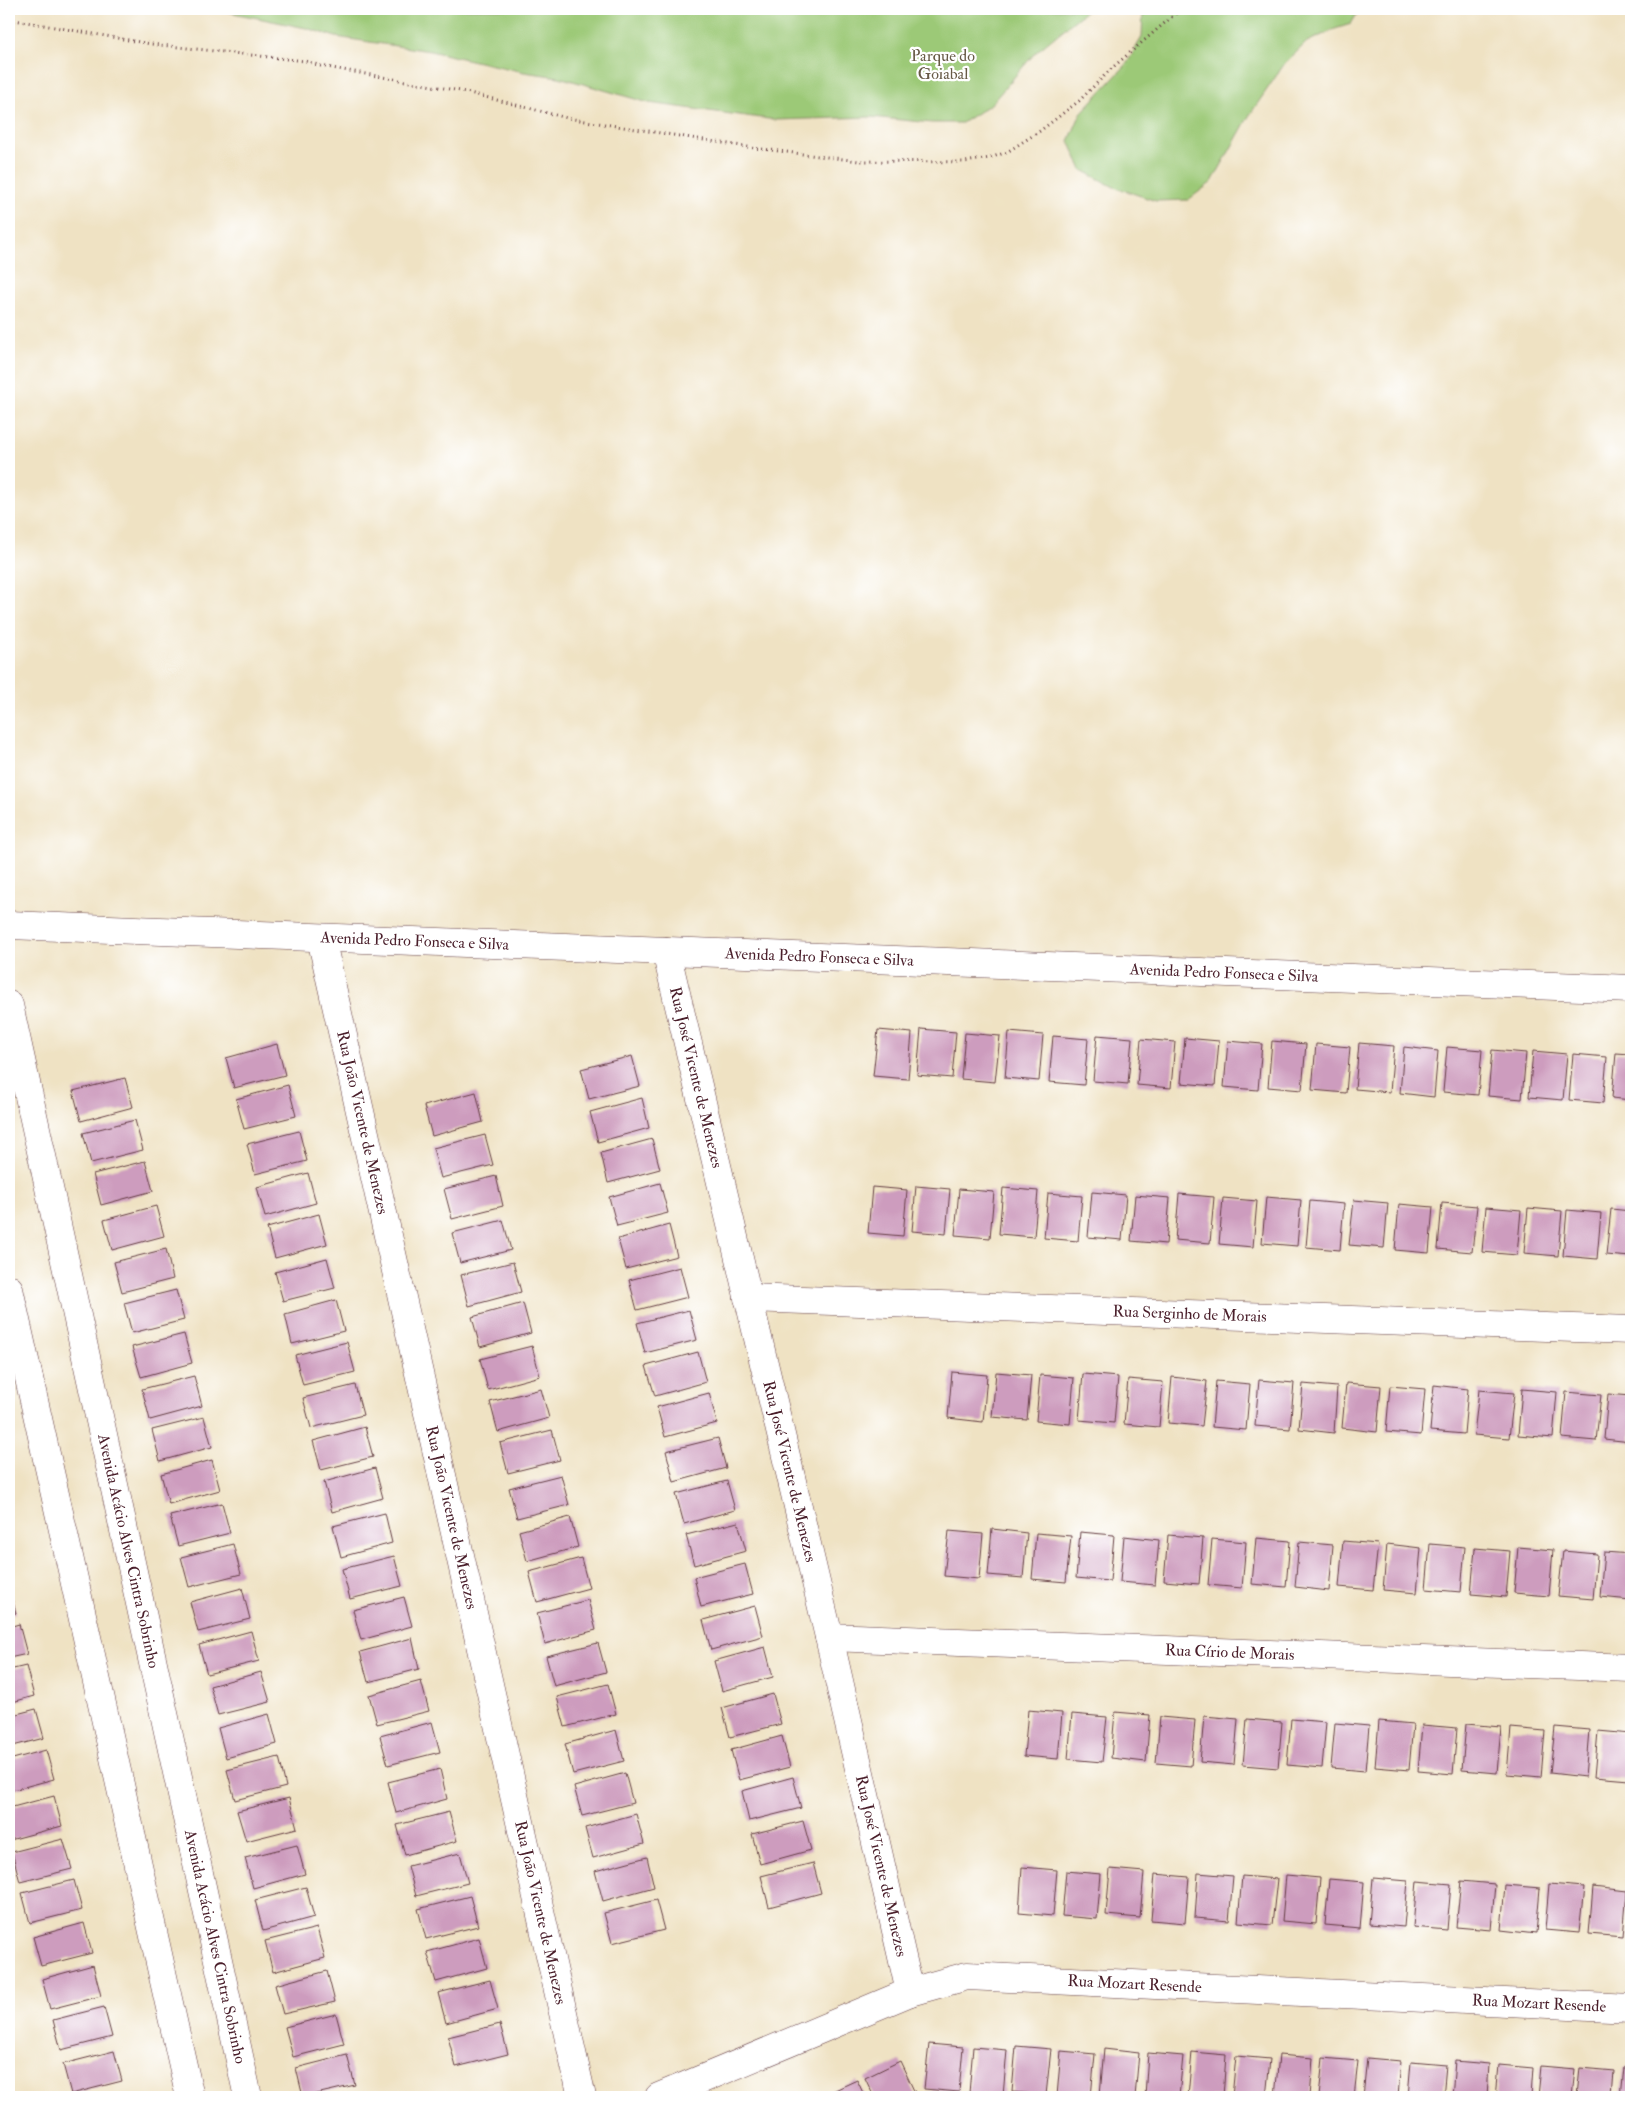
<svg xmlns="http://www.w3.org/2000/svg" width="1640" height="2106" viewBox="0 0 1640 2106" font-family="'IM FELL Double Pica',serif">
	<style>
		.green { fill: #9cc977; stroke: #737451 }
		.building { fill: #cd9cbe }
		.lines { fill: none; stroke-linecap: round; stroke-linejoin: round }
		.minor-casing { stroke: #633c42; stroke-width: 29 }
		.path { stroke: #633c42; stroke-width: 3; stroke-dasharray: 1 4; stroke-linecap: butt }
		.minor { stroke: #fff; stroke-width: 28 }
		.labels { text-anchor: middle; dominant-baseline: central; stroke-width: 4.5; stroke-linejoin: round; paint-order: stroke }
		.park-label { font-size: 16px; fill: #675a46; stroke: #fff }
		.street-label { font-size: 16px; fill: #4a1f2b; stroke: #fff }
	</style>
	<rect width="100%" height="100%" fill="#fff"/>
	<filter id="ink" filterUnits="userSpaceOnUse"><feTurbulence type="fractalNoise" baseFrequency=".02" numOctaves="2"/><feDisplacementMap in="SourceGraphic" scale="10" xChannelSelector="R" yChannelSelector="G"/><feConvolveMatrix kernelMatrix="1 2 1 2 8 2 1 2 1" color-interpolation-filters="sRGB"/></filter>
	<filter id="wash" filterUnits="userSpaceOnUse"><feTurbulence type="fractalNoise" baseFrequency=".0096" numOctaves="4" result="noise"/><feDisplacementMap in="SourceGraphic" scale="20" xChannelSelector="R" yChannelSelector="G"/><feGaussianBlur stdDeviation="1.12" result="paint"/><feColorMatrix in="noise" values="0 0 0 0 0 0 0 0 0 0 0 0 0 0 0 0 0 1.4 0 .05"/><feComposite in="paint" operator="in"/></filter>
	<g filter="url(#wash)">
		<rect width="100%" height="100%" fill="#efe2c3"/>
		<path class="green" d="M 214,9 L 1093,9 L 1086,11 L 1035,53 L 991,104 L 962,123 L 932,123 L 871,117 L 776,120 L 649,103 L 559,77 L 524,72 L 430,51 L 336,37 L 306,28 Z
			M 1143,9 L 1360,9 L 1351,24 L 1335,29 L 1307,42 L 1285,63 L 1249,116 L 1212,182 L 1188,200 L 1156,201 L 1114,187 L 1082,170 L 1069,141 L 1081,113 L 1126,65 L 1142,37 Z"/>
		<g id="blocks">
			<path class="building" d="M 921,1029 L 956,1032 L 952,1078 L 917,1075 Z
				M 878,1030 L 912,1033 L 908,1079 L 873,1076 Z
				M 1009,1032 L 1043,1035 L 1039,1081 L 1005,1078 Z
				M 965,1033 L 1000,1036 L 995,1082 L 961,1079 Z
				M 1097,1035 L 1132,1038 L 1128,1084 L 1093,1081 Z
				M 1053,1036 L 1088,1039 L 1084,1085 L 1049,1082 Z
				M 1185,1038 L 1219,1041 L 1215,1086 L 1181,1083 Z
				M 1141,1039 L 1175,1042 L 1171,1088 L 1137,1085 Z
				M 1228,1041 L 1262,1044 L 1258,1090 L 1224,1087 Z
				M 1272,1041 L 1306,1044 L 1302,1090 L 1268,1087 Z
				M 1359,1043 L 1394,1046 L 1390,1092 L 1355,1089 Z
				M 277,1044 L 285,1075 L 234,1088 L 226,1058 Z
				M 1316,1044 L 1350,1047 L 1346,1093 L 1312,1090 Z
				M 1404,1047 L 1438,1051 L 1434,1097 L 1400,1093 Z
				M 1447,1047 L 1482,1050 L 1478,1095 L 1443,1092 Z
				M 1492,1050 L 1526,1053 L 1522,1099 L 1488,1096 Z
				M 1533,1051 L 1567,1054 L 1563,1100 L 1529,1097 Z
				M 1616,1053 L 1631,1054 L 1631,1100 L 1612,1098 Z
				M 1573,1054 L 1607,1057 L 1603,1103 L 1569,1100 Z
				M 632,1056 L 640,1086 L 589,1099 L 581,1069 Z
				M 125,1078 L 133,1107 L 81,1121 L 73,1091 Z
				M 288,1085 L 296,1116 L 244,1129 L 236,1099 Z
				M 476,1092 L 483,1122 L 432,1136 L 424,1106 Z
				M 642,1098 L 649,1128 L 598,1142 L 590,1112 Z
				M 135,1120 L 143,1150 L 91,1163 L 83,1133 Z
				M 299,1131 L 307,1161 L 255,1174 L 247,1144 Z
				M 485,1135 L 493,1165 L 441,1178 L 433,1148 Z
				M 652,1139 L 660,1169 L 608,1183 L 601,1153 Z
				M 145,1161 L 153,1191 L 101,1205 L 93,1174 Z
				M 308,1173 L 316,1203 L 265,1217 L 257,1187 Z
				M 496,1176 L 503,1206 L 452,1219 L 444,1189 Z
				M 660,1183 L 668,1213 L 617,1226 L 609,1197 Z
				M 916,1186 L 950,1189 L 946,1234 L 912,1231 Z
				M 872,1187 L 907,1190 L 903,1236 L 868,1233 Z
				M 1003,1188 L 1038,1191 L 1034,1237 L 999,1234 Z
				M 959,1189 L 994,1192 L 990,1238 L 955,1235 Z
				M 1092,1192 L 1126,1195 L 1122,1240 L 1088,1237 Z
				M 1048,1193 L 1082,1196 L 1078,1241 L 1044,1238 Z
				M 1179,1194 L 1214,1197 L 1210,1243 L 1175,1240 Z
				M 1135,1195 L 1170,1198 L 1166,1244 L 1131,1241 Z
				M 1266,1197 L 1301,1200 L 1297,1246 L 1262,1243 Z
				M 1223,1198 L 1257,1201 L 1253,1247 L 1219,1244 Z
				M 1354,1200 L 1388,1203 L 1384,1248 L 1349,1245 Z
				M 1310,1201 L 1344,1204 L 1340,1250 L 1306,1247 Z
				M 1442,1203 L 1477,1206 L 1472,1252 L 1438,1249 Z
				M 1399,1204 L 1433,1207 L 1429,1253 L 1395,1250 Z
				M 156,1206 L 164,1236 L 112,1250 L 104,1220 Z
				M 1486,1207 L 1521,1210 L 1517,1255 L 1482,1252 Z
				M 1528,1208 L 1562,1211 L 1558,1256 L 1524,1253 Z
				M 1611,1209 L 1631,1211 L 1631,1257 L 1606,1255 Z
				M 1567,1210 L 1601,1213 L 1597,1259 L 1563,1256 Z
				M 319,1214 L 327,1244 L 275,1258 L 267,1228 Z
				M 503,1220 L 511,1250 L 460,1263 L 452,1233 Z
				M 669,1225 L 677,1256 L 626,1269 L 618,1239 Z
				M 166,1249 L 173,1279 L 122,1292 L 114,1262 Z
				M 327,1258 L 335,1288 L 283,1301 L 275,1272 Z
				M 513,1262 L 521,1292 L 469,1306 L 461,1275 Z
				M 680,1267 L 688,1297 L 637,1310 L 629,1280 Z
				M 176,1290 L 184,1320 L 132,1333 L 124,1303 Z
				M 336,1300 L 344,1331 L 292,1344 L 285,1314 Z
				M 523,1303 L 531,1333 L 480,1347 L 472,1317 Z
				M 689,1310 L 697,1340 L 645,1353 L 637,1323 Z
				M 184,1334 L 192,1363 L 141,1377 L 132,1347 Z
				M 347,1342 L 355,1372 L 303,1385 L 295,1355 Z
				M 532,1346 L 540,1376 L 488,1390 L 480,1359 Z
				M 698,1352 L 706,1382 L 655,1396 L 646,1366 Z
				M 952,1372 L 987,1375 L 983,1422 L 948,1418 Z
				M 996,1372 L 1031,1375 L 1027,1420 L 992,1417 Z
				M 1083,1374 L 1118,1377 L 1114,1423 L 1079,1420 Z
				M 1040,1375 L 1074,1378 L 1070,1424 L 1036,1421 Z
				M 194,1376 L 202,1406 L 150,1420 L 142,1389 Z
				M 1172,1377 L 1207,1381 L 1202,1426 L 1168,1423 Z
				M 1128,1379 L 1163,1382 L 1159,1427 L 1124,1424 Z
				M 1259,1380 L 1294,1383 L 1290,1429 L 1255,1426 Z
				M 1216,1381 L 1250,1384 L 1246,1430 L 1212,1427 Z
				M 1346,1383 L 1381,1386 L 1377,1432 L 1342,1428 Z
				M 1303,1384 L 1337,1387 L 1334,1433 L 1299,1429 Z
				M 355,1385 L 363,1415 L 311,1428 L 303,1398 Z
				M 1434,1385 L 1468,1389 L 1464,1434 L 1430,1431 Z
				M 1390,1386 L 1425,1389 L 1421,1435 L 1386,1432 Z
				M 541,1389 L 549,1418 L 498,1432 L 490,1402 Z
				M 1522,1389 L 1557,1392 L 1553,1438 L 1518,1435 Z
				M 1479,1390 L 1514,1393 L 1509,1438 L 1474,1435 Z
				M 1566,1392 L 1601,1395 L 1596,1441 L 1562,1438 Z
				M 709,1393 L 717,1423 L 665,1437 L 657,1407 Z
				M 1608,1394 L 1631,1396 L 1631,1442 L 1604,1439 Z
				M 204,1417 L 212,1447 L 160,1461 L 152,1430 Z
				M 365,1427 L 373,1457 L 321,1470 L 313,1441 Z
				M 552,1430 L 560,1460 L 508,1473 L 500,1443 Z
				M 718,1438 L 726,1468 L 674,1482 L 666,1451 Z
				M 212,1460 L 220,1490 L 169,1504 L 161,1474 Z
				M 375,1468 L 383,1498 L 332,1512 L 324,1482 Z
				M 561,1475 L 569,1505 L 517,1518 L 509,1488 Z
				M 727,1481 L 735,1510 L 684,1524 L 676,1494 Z
				M 222,1503 L 230,1533 L 178,1546 L 170,1516 Z
				M 385,1513 L 392,1543 L 341,1557 L 333,1526 Z
				M 570,1517 L 578,1547 L 527,1561 L 519,1531 Z
				M 738,1522 L 746,1551 L 694,1565 L 686,1535 Z
				M 992,1529 L 1027,1533 L 1023,1578 L 988,1575 Z
				M 949,1531 L 983,1534 L 979,1579 L 944,1576 Z
				M 1080,1532 L 1114,1535 L 1110,1581 L 1076,1578 Z
				M 1036,1533 L 1071,1536 L 1066,1582 L 1032,1579 Z
				M 1168,1535 L 1203,1538 L 1199,1584 L 1164,1581 Z
				M 1124,1536 L 1159,1540 L 1155,1585 L 1120,1582 Z
				M 1256,1538 L 1290,1541 L 1286,1587 L 1252,1584 Z
				M 1212,1539 L 1246,1542 L 1242,1588 L 1208,1585 Z
				M 1343,1541 L 1378,1544 L 1373,1590 L 1339,1587 Z
				M 1299,1542 L 1333,1545 L 1329,1591 L 1295,1587 Z
				M 233,1544 L 241,1574 L 189,1587 L 181,1557 Z
				M 1387,1544 L 1421,1548 L 1417,1593 L 1383,1590 Z
				M 1430,1544 L 1465,1547 L 1461,1592 L 1426,1589 Z
				M 1518,1547 L 1553,1550 L 1549,1596 L 1514,1593 Z
				M 1475,1548 L 1510,1551 L 1506,1597 L 1471,1594 Z
				M 1563,1551 L 1597,1554 L 1593,1599 L 1558,1596 Z
				M 1604,1552 L 1631,1554 L 1631,1600 L 1600,1597 Z
				M 394,1556 L 402,1586 L 350,1599 L 342,1569 Z
				M 581,1558 L 589,1588 L 537,1602 L 529,1572 Z
				M 745,1564 L 753,1594 L 701,1607 L 694,1577 Z
				M 9,1588 L 16,1613 L 9,1615 Z
				M 242,1588 L 250,1619 L 198,1632 L 190,1602 Z
				M 404,1597 L 412,1626 L 361,1640 L 353,1610 Z
				M 588,1600 L 596,1630 L 545,1644 L 537,1613 Z
				M 755,1606 L 763,1636 L 711,1650 L 703,1620 Z
				M 19,1624 L 27,1654 L 9,1658 L 9,1627 Z
				M 251,1631 L 259,1661 L 207,1674 L 199,1645 Z
				M 412,1638 L 419,1669 L 368,1682 L 360,1652 Z
				M 598,1643 L 606,1672 L 554,1686 L 546,1656 Z
				M 765,1647 L 773,1677 L 722,1691 L 714,1661 Z
				M 26,1666 L 34,1696 L 9,1703 L 9,1670 Z
				M 261,1672 L 270,1702 L 218,1715 L 210,1686 Z
				M 421,1681 L 429,1711 L 377,1724 L 369,1695 Z
				M 608,1684 L 616,1714 L 565,1727 L 557,1697 Z
				M 773,1694 L 781,1724 L 730,1737 L 722,1708 Z
				M 36,1709 L 44,1738 L 9,1747 L 9,1716 Z
				M 1028,1710 L 1062,1713 L 1058,1759 L 1024,1756 Z
				M 1115,1712 L 1150,1715 L 1146,1762 L 1111,1758 Z
				M 269,1714 L 277,1744 L 226,1758 L 218,1728 Z
				M 1072,1714 L 1107,1717 L 1102,1762 L 1068,1759 Z
				M 1204,1716 L 1238,1719 L 1234,1765 L 1200,1762 Z
				M 1160,1717 L 1195,1720 L 1191,1766 L 1156,1763 Z
				M 1247,1719 L 1282,1722 L 1278,1768 L 1243,1765 Z
				M 1291,1719 L 1326,1722 L 1322,1768 L 1287,1765 Z
				M 1379,1721 L 1413,1724 L 1409,1770 L 1375,1767 Z
				M 432,1722 L 440,1752 L 388,1765 L 380,1736 Z
				M 1335,1723 L 1369,1726 L 1365,1771 L 1331,1768 Z
				M 1466,1724 L 1501,1727 L 1497,1773 L 1462,1770 Z
				M 1422,1725 L 1457,1728 L 1453,1774 L 1418,1771 Z
				M 1555,1727 L 1589,1730 L 1585,1777 L 1550,1773 Z
				M 1511,1728 L 1545,1731 L 1541,1777 L 1507,1774 Z
				M 616,1730 L 624,1761 L 573,1774 L 565,1744 Z
				M 1598,1731 L 1631,1734 L 1629,1780 L 1594,1777 Z
				M 782,1736 L 790,1767 L 739,1780 L 731,1750 Z
				M 46,1750 L 54,1779 L 9,1791 L 9,1760 Z
				M 279,1757 L 286,1787 L 235,1800 L 227,1770 Z
				M 440,1769 L 447,1799 L 396,1813 L 388,1782 Z
				M 625,1773 L 633,1803 L 582,1816 L 574,1787 Z
				M 793,1777 L 801,1808 L 749,1821 L 742,1791 Z
				M 54,1796 L 62,1826 L 10,1840 L 9,1808 Z
				M 289,1798 L 297,1828 L 246,1841 L 237,1811 Z
				M 449,1812 L 457,1841 L 405,1855 L 397,1825 Z
				M 636,1814 L 644,1844 L 593,1858 L 585,1828 Z
				M 803,1821 L 811,1850 L 760,1864 L 752,1834 Z
				M 63,1839 L 72,1869 L 20,1882 L 12,1852 Z
				M 297,1845 L 305,1874 L 253,1888 L 245,1858 Z
				M 460,1853 L 468,1883 L 416,1896 L 408,1866 Z
				M 647,1857 L 654,1887 L 603,1901 L 595,1871 Z
				M 813,1863 L 821,1893 L 769,1907 L 761,1876 Z
				M 1022,1867 L 1057,1870 L 1053,1916 L 1019,1913 Z
				M 1110,1869 L 1144,1872 L 1140,1918 L 1106,1915 Z
				M 1066,1871 L 1101,1874 L 1097,1919 L 1062,1916 Z
				M 1198,1873 L 1233,1876 L 1229,1921 L 1195,1918 Z
				M 1155,1874 L 1189,1877 L 1185,1923 L 1151,1920 Z
				M 1286,1875 L 1320,1878 L 1316,1924 L 1282,1921 Z
				M 1242,1876 L 1277,1879 L 1272,1925 L 1238,1922 Z
				M 1373,1878 L 1408,1881 L 1404,1927 L 1369,1924 Z
				M 1329,1879 L 1364,1882 L 1360,1928 L 1325,1925 Z
				M 74,1880 L 82,1910 L 30,1923 L 22,1893 Z
				M 1417,1881 L 1451,1884 L 1447,1930 L 1413,1927 Z
				M 1461,1881 L 1495,1884 L 1491,1930 L 1456,1927 Z
				M 1549,1884 L 1584,1887 L 1579,1933 L 1545,1930 Z
				M 1505,1885 L 1540,1888 L 1536,1934 L 1501,1930 Z
				M 306,1887 L 314,1917 L 263,1931 L 255,1900 Z
				M 1593,1887 L 1627,1891 L 1623,1937 L 1589,1934 Z
				M 470,1896 L 478,1926 L 426,1939 L 418,1909 Z
				M 656,1900 L 664,1930 L 612,1943 L 604,1913 Z
				M 84,1923 L 92,1953 L 41,1966 L 33,1937 Z
				M 317,1928 L 325,1958 L 273,1972 L 265,1941 Z
				M 479,1938 L 487,1968 L 436,1982 L 427,1952 Z
				M 93,1965 L 101,1996 L 50,2009 L 42,1979 Z
				M 327,1971 L 335,2002 L 283,2014 L 275,1985 Z
				M 490,1980 L 498,2009 L 446,2023 L 438,1993 Z
				M 104,2007 L 112,2037 L 61,2050 L 53,2020 Z
				M 336,2014 L 344,2044 L 293,2057 L 285,2027 Z
				M 500,2024 L 508,2054 L 456,2067 L 448,2037 Z
				M 929,2044 L 963,2047 L 959,2092 L 924,2089 Z
				M 1016,2046 L 1051,2049 L 1046,2095 L 1012,2092 Z
				M 973,2047 L 1007,2050 L 1003,2096 L 969,2093 Z
				M 1104,2049 L 1139,2053 L 1135,2097 L 1100,2095 Z
				M 114,2051 L 122,2081 L 71,2094 L 63,2064 Z
				M 1061,2051 L 1095,2054 L 1091,2097 L 1057,2096 Z
				M 1192,2052 L 1226,2055 L 1223,2097 L 1188,2097 Z
				M 1148,2053 L 1183,2056 L 1179,2097 L 1145,2097 Z
				M 347,2055 L 355,2085 L 303,2097 L 296,2068 Z
				M 1279,2055 L 1313,2058 L 1310,2097 L 1275,2097 Z
				M 1236,2056 L 1270,2059 L 1266,2097 L 1232,2097 Z
				M 1323,2058 L 1358,2061 L 1354,2097 L 1319,2097 Z
				M 1367,2058 L 1401,2061 L 1398,2097 L 1363,2097 Z
				M 900,2061 L 917,2097 L 874,2097 L 865,2078 Z
				M 1455,2061 L 1489,2064 L 1487,2097 L 1452,2097 Z
				M 1411,2062 L 1446,2065 L 1443,2097 L 1408,2097 Z
				M 1499,2065 L 1533,2068 L 1531,2097 L 1496,2097 Z
				M 1541,2066 L 1575,2069 L 1572,2097 L 1538,2097 Z
				M 1624,2067 L 1631,2068 L 1631,2097 L 1621,2097 Z
				M 1580,2068 L 1614,2071 L 1612,2097 L 1577,2097 Z
				M 857,2080 L 865,2097 L 823,2097 L 822,2096 Z"/>
		</g>
	</g>
	<g filter="url(#ink)">
		<use href="#blocks" fill-opacity="0" stroke="#633c42" stroke-width="1"/>
		<g class="lines">
			<g class="minor-casing">
				<g id="minor">
					<path id="s1" d="M 9,925 L 1631,989"/>
					<path id="s2" d="M 321,938 L 582,2097"/>
					<path id="s3" d="M 666,951 L 829,1637 L 910,1992"/>
					<path id="s4" d="M 9,1005 L 248,2097"/>
					<path d="M 9,1289 L 190,2097"/>
					<path id="s5" d="M 748,1298 L 1631,1330"/>
					<path id="s6" d="M 829,1637 L 1631,1668"/>
					<path id="s7" d="M 659,2097 L 910,1992 L 967,1976 L 1631,2008"/>
				</g>
			</g>
			<path class="path" d="M 9,19 L 151,44 L 305,61 L 321,66 L 466,92 L 567,118 L 754,148 L 859,161 L 965,162 L 990,158 L 1007,152 L 1040,131 L 1079,101 L 1112,68 L 1181,9"/>
			<use href="#minor" class="minor"/>
		</g>
	</g>
	<g class="labels">
		<g class="park-label">
			<text x="943" y="56">Parque do<tspan x="943" dy="18">Goiabal</tspan></text>
		</g>
		<g class="street-label">
			<text stroke="none"><textPath href="#s1" startOffset="406">Avenida Pedro Fonseca e Silva</textPath></text>
			<text stroke="none"><textPath href="#s1" startOffset="811">Avenida Pedro Fonseca e Silva</textPath></text>
			<text stroke="none"><textPath href="#s1" startOffset="1216">Avenida Pedro Fonseca e Silva</textPath></text>
			<text stroke="none"><textPath href="#s3" startOffset="130">Rua José Vicente de Menezes</textPath></text>
			<text stroke="none"><textPath href="#s2" startOffset="189">Rua João Vicente de Menezes</textPath></text>
			<text stroke="none"><textPath href="#s5" startOffset="442">Rua Serginho de Morais</textPath></text>
			<text stroke="none"><textPath href="#s3" startOffset="535">Rua José Vicente de Menezes</textPath></text>
			<text stroke="none"><textPath href="#s2" startOffset="594">Rua João Vicente de Menezes</textPath></text>
			<text stroke="none"><textPath href="#s4" startOffset="559">Avenida Acácio Alves Cintra Sobrinho</textPath></text>
			<text stroke="none"><textPath href="#s6" startOffset="401">Rua Círio de Morais</textPath></text>
			<text stroke="none"><textPath href="#s3" startOffset="940">Rua José Vicente de Menezes</textPath></text>
			<text stroke="none"><textPath href="#s2" startOffset="999">Rua João Vicente de Menezes</textPath></text>
			<text stroke="none"><textPath href="#s4" startOffset="964">Avenida Acácio Alves Cintra Sobrinho</textPath></text>
			<text stroke="none"><textPath href="#s7" startOffset="499">Rua Mozart Resende</textPath></text>
			<text stroke="none"><textPath href="#s7" startOffset="904">Rua Mozart Resende</textPath></text>
		</g>
	</g>
	<rect width="1640" height="2106" fill="none" stroke="#fff" stroke-width="30"/>
</svg>
